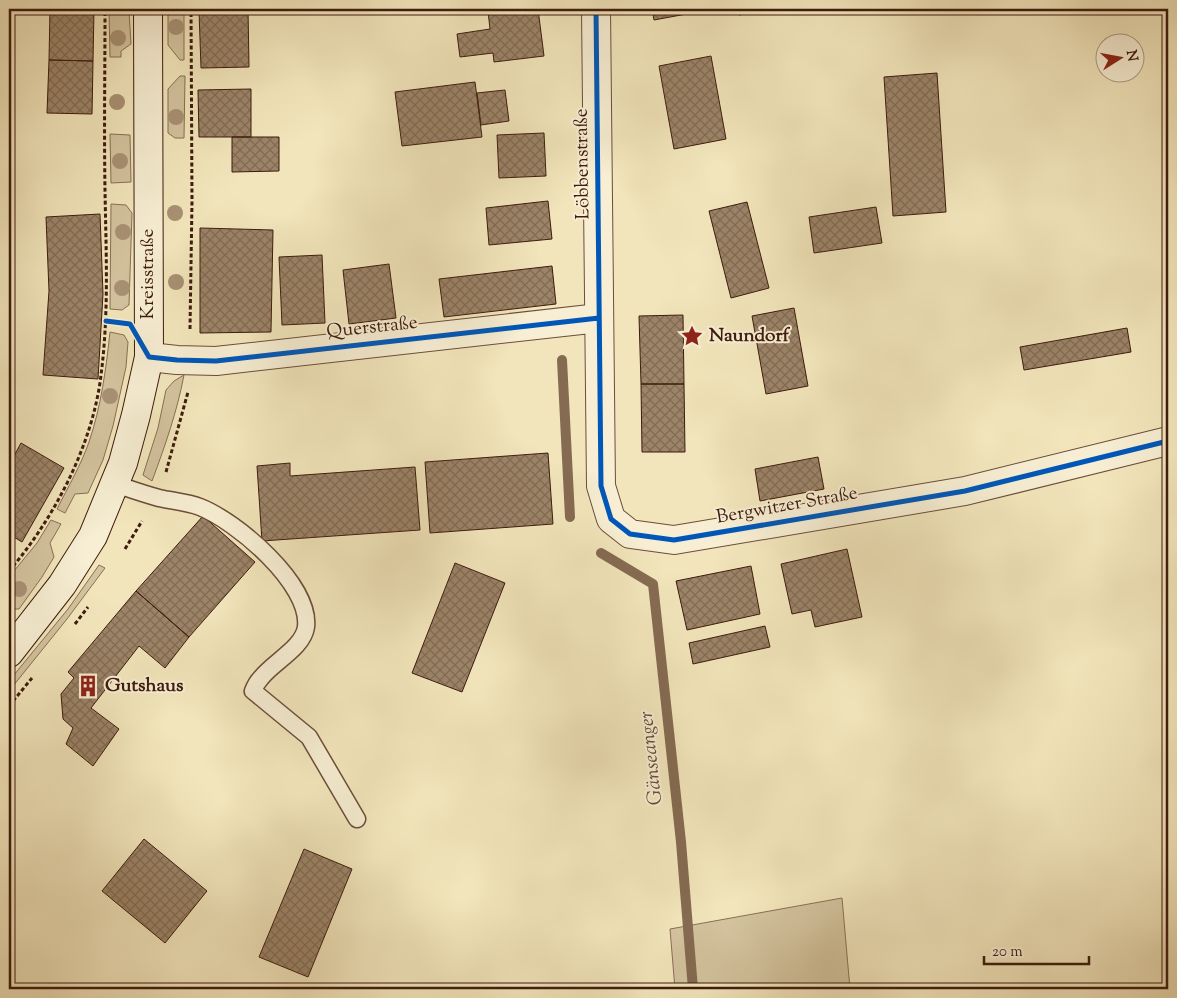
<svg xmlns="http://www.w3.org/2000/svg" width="1177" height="998" viewBox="0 0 1177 998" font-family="'Sorts Mill Goudy',serif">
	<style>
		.green { fill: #d3c39e; stroke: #886f56 }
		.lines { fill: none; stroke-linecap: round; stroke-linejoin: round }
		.stream { stroke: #856b52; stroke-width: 10 }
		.building { fill: url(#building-cross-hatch); stroke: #3e1b0e }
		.lane-casing { stroke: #6b4e39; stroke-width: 19 }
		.street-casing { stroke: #6b4e39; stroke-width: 30 }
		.secondary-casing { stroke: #3e1b0e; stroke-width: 30 }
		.path { stroke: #3e1b0e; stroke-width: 3; stroke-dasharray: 4 2.5; stroke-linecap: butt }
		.lane { stroke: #f7eed3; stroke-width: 16 }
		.street { stroke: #f7eed3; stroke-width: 28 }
		.secondary { stroke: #f7eed3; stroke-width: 28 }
		.cycleway-casing { stroke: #f7eed3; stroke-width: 8 }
		.cycleway { stroke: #0057b8; stroke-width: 5 }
		.tree { fill: #a89174 }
		.labels { text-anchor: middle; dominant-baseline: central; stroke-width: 4; stroke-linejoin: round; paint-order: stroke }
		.street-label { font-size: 19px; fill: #3e1b0e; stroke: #f7eed3 }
		.poi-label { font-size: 19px; font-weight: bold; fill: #3e1b0e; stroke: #f7eed3; text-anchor: start }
		.water-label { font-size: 20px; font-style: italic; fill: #684a36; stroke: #f7eed3 }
	</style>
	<defs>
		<pattern id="building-cross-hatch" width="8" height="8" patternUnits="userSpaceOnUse" patternTransform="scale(1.25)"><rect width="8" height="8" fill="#9c8468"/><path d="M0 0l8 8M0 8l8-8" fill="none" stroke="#816b54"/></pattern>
	</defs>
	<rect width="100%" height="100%" fill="#f2e5bb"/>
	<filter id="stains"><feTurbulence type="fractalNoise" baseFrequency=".004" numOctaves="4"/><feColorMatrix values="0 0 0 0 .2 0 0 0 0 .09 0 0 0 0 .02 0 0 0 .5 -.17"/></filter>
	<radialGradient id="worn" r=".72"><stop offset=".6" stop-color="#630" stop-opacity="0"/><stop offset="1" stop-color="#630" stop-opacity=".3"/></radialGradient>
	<path class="green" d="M 109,9 L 126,9 L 129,11 L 131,44 L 121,51 L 121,57 L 110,57 Z
		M 168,9 L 184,9 L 184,60 L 180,60 L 168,45 Z
		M 180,76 L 185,76 L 184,138 L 175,138 L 168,133 L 168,89 Z
		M 110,134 L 130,135 L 131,182 L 111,183 Z
		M 111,204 L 126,205 L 132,213 L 129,305 L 122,310 L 110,309 Z
		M 110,332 L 124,335 L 128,342 L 126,367 L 113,426 L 103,460 L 88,493 L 75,494 L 65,513 L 57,509 C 68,487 81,465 89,442 C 101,407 106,369 110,332 Z
		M 184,375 C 177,412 165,446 152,481 L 143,475 L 158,428 L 166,390 L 174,381 Z
		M 51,520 L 61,524 L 50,543 L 54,557 L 42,577 L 19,609 L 11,609 L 9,607 L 9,577 L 37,543 Z
		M 99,565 L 105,568 L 67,619 L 9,691 L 9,681 L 68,609 Z
		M 842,898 L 850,989 L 675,989 L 670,929 Z"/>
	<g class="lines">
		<path class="stream" d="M 562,360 L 570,517
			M 601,553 L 653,584 L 681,842 L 693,989"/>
	</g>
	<path class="building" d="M 50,9 L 94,9 L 93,61 L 49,60 Z
		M 248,9 L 249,67 L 201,68 L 199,11 Z
		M 504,9 L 538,9 L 544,56 L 494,62 L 493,53 L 460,57 L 457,34 L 490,29 L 488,11 Z
		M 652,9 L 708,9 L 708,10 L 654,20 Z
		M 738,9 L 779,9 L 739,15 Z
		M 711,56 L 726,139 L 674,149 L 659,66 Z
		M 49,60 L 93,61 L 92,114 L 47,113 Z
		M 937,73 L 946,212 L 893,216 L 884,77 Z
		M 475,82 L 482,137 L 402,146 L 395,92 Z
		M 251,89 L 251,137 L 199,137 L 198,90 Z
		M 505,90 L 509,121 L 481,125 L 477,93 Z
		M 544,133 L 546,176 L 499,178 L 497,135 Z
		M 232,137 L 279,137 L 279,171 L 232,172 Z
		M 548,201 L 552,239 L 489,245 L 486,208 Z
		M 747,202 L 769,288 L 731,298 L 709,211 Z
		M 876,207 L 882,243 L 814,253 L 809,217 Z
		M 100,214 L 103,294 L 98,379 L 43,375 L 49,291 L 46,217 Z
		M 200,228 L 273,230 L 271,332 L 200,333 Z
		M 322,255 L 325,323 L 282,325 L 279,257 Z
		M 389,264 L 396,318 L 349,324 L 343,270 Z
		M 552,266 L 556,304 L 444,317 L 439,279 Z
		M 794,308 L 808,386 L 766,394 L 752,316 Z
		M 683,315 L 684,384 L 641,384 L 639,316 Z
		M 1127,328 L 1131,352 L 1024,370 L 1020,347 Z
		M 641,384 L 684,384 L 685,452 L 642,452 Z
		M 21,443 L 64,468 L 22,542 L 9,534 L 9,465 Z
		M 548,453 L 553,524 L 430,533 L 425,462 Z
		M 818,457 L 824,489 L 760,501 L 755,469 Z
		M 290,463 L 290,476 L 415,467 L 420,530 L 262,541 L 257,466 Z
		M 203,516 L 255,562 L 189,637 L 136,591 Z
		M 847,549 L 862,617 L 815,627 L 811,610 L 792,614 L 781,564 Z
		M 455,563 L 505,583 L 462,692 L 412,673 Z
		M 751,566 L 760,614 L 687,630 L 676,581 Z
		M 136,591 L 189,637 L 165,668 L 139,646 L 91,708 L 119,729 L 93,766 L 66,744 L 73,728 L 63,719 L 61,694 L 74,678 L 68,672 Z
		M 765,626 L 770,647 L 693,664 L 689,643 Z
		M 144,839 L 207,891 L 165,943 L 102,891 Z
		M 304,849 L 352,869 L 308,977 L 259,957 Z"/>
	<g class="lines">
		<g class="lane-casing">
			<path id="lane" d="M 115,484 C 130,489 144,494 159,498 C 172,501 187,502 200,507 C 236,521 311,584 306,627 C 303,648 273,662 261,678 C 258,681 255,686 253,691 L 309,737 L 357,819"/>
		</g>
		<g class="street-casing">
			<path id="street" d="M 596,9 L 601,486 L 611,519 L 630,534 L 674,540 L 965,491 L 1168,441
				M 149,357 L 177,360 L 216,361 L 599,318"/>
		</g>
		<g class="secondary-casing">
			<path id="secondary" d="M 9,653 L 62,585 L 93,536 L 123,463 L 136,415 L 149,357 L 148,9"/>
		</g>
		<path class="path" d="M 190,329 L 192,201 L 191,9
			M 166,472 L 188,392
			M 125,549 L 142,521
			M 9,571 C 54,519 93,444 101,375 C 109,314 106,252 105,190 C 104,130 105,69 105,9
			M 75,624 L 88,607
			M 9,706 L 32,678"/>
		<use href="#lane" class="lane"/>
		<use href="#street" class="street"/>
		<use href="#secondary" class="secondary"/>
		<g class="cycleway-casing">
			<path id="cycleway" d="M 596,9 L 601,486 L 611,519 L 630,534 L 674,540 L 965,491 L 1168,441
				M 106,321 L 130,324 L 149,357 L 177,360 L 216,361 L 599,318"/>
		</g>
		<use href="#cycleway" class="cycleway"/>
	</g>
	<g class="tree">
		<circle cx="176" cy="27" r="8"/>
		<circle cx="118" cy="38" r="8"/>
		<circle cx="117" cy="102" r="8"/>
		<circle cx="176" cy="117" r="8"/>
		<circle cx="120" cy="161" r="8"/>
		<circle cx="175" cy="213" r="8"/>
		<circle cx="123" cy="232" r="8"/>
		<circle cx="176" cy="282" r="8"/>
		<circle cx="122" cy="288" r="8"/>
		<circle cx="110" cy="396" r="8"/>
		<circle cx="19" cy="589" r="8"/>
	</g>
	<defs>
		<g id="sight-bare" transform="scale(1.725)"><path d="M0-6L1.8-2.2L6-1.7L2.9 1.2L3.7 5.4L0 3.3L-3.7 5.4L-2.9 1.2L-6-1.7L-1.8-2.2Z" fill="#8f2418" stroke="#f7eed3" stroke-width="2.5" paint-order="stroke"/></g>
		<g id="building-bare" transform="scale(1.725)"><path d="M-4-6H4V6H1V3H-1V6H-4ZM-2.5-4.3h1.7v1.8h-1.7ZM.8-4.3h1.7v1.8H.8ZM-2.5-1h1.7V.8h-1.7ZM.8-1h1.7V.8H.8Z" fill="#8f2418" stroke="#f7eed3" stroke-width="2.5" paint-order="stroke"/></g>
	</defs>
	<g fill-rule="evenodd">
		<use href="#sight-bare" x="692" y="336"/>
		<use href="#building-bare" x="88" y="686"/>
	</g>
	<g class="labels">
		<g class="street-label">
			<text transform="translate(583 164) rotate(-91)">Löbbenstraße</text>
			<text transform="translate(148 274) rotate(-90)">Kreisstraße</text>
			<text transform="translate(372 328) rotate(-6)">Querstraße</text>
			<text transform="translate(787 506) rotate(-10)">Bergwitzer Straße</text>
		</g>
		<g class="poi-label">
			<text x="709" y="336">Naundorf</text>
			<text x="105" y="686">Gutshaus</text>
		</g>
		<g class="water-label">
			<text transform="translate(652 758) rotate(-96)">Gänseanger</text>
		</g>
	</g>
	<rect width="1177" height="998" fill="none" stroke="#f2e5bb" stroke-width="30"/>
	<rect x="10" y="10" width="1157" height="978" fill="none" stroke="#3e1b0e" stroke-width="2.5"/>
	<rect x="15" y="15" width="1147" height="968" fill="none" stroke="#3e1b0e"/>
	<g transform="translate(1120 58) rotate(79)"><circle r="24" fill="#f7eed3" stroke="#ad9a84"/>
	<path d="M0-4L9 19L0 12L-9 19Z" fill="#8f2418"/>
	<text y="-8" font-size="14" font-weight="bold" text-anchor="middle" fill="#3e1b0e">N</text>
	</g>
	<path d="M984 956v8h105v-8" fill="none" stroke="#3e1b0e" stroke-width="2.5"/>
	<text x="992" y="956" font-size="15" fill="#3e1b0e" stroke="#f7eed3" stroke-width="4" paint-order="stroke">20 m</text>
	<rect width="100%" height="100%" filter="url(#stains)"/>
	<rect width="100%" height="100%" fill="url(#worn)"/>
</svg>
